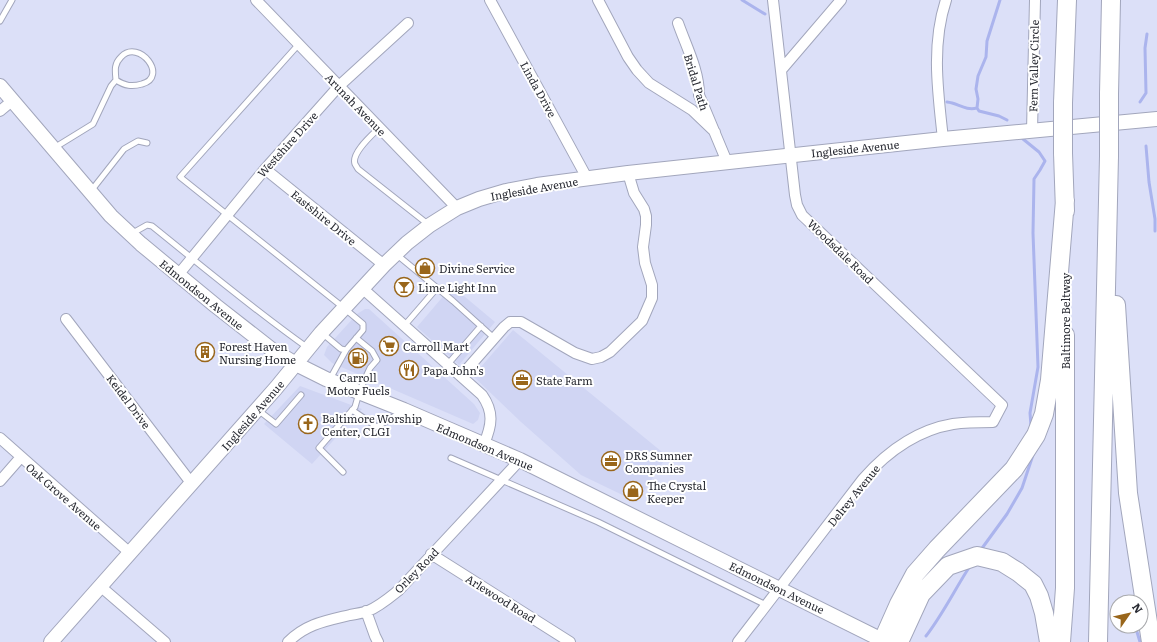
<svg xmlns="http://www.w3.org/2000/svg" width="1157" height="642" viewBox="0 0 1157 642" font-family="Literata,serif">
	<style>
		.built { fill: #d0d5f3 }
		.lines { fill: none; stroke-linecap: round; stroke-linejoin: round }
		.stream { stroke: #abb4ed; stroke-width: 3 }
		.lane-casing { stroke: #a2a6bc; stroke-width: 7 }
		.street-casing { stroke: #a2a6bc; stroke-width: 12 }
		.secondary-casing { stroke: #a2a6bc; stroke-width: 16 }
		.highway-casing { stroke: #a2a6bc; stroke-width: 20 }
		.lane { stroke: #fff; stroke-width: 5 }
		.street { stroke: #fff; stroke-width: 10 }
		.secondary { stroke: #fff; stroke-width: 14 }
		.highway { stroke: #fff; stroke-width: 18 }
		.highway-bridge-casing { stroke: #a2a6bc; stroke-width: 20; stroke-linecap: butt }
		.highway-bridge { stroke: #fff; stroke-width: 18 }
		.labels { text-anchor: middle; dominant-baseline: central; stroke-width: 4; stroke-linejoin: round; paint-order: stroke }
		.street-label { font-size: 11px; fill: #282a32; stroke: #fff }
		.poi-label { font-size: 11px; fill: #282a32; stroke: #fff; text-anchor: start }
	</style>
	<rect width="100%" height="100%" fill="#dce0f8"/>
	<path class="built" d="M 452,286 L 495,322 L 459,365 L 417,327 Z
		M 365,309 L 369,309 L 474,404 L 480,413 L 478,420 L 473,424 L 332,363 L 324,355 L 327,347 L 357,314 Z
		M 513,330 L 667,456 L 637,502 L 581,475 L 521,422 L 473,376 Z
		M 300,386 L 362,409 L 312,464 L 264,424 Z"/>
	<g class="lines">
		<path class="stream" d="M 742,0 L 765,14
			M 947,102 C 958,103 965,111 977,108 L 979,111 L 999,116 L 1007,120
			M 1140,102 L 1146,93 L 1145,48 L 1147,34
			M 977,108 L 978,99 L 976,89 L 978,76 L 986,57 L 987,41 L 1000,0
			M 1023,139 L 1039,152 L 1045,161 L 1040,170 L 1034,179 L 1033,233 L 1038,367 L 1030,413 L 1031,426
			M 1146,146 L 1149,182 L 1155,219 L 1155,231
			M 980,551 L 1007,514 L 1022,488 L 1033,455
			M 1137,632 L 1140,642
			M 926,636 C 943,614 955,589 970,566"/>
		<g class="lane-casing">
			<path id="lane" d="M 0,21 L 12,0
				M 299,44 L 180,177 L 344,308 L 363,324 L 363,330 L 346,350 L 341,349 L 322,333
				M 379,128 C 372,135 351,153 355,164 C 355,164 358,169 358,169 L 429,225
				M 54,148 L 93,124 L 111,86 L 116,80 C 115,70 114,64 121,57 C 139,38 169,77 142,84 C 132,87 125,86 116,80
				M 91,191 L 124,149 L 138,141 L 147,143
				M 131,234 L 147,225 L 152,226 C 203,267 254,310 308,348
				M 396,254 L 453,301 L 494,338
				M 404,326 L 437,288
				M 448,364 L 481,326
				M 330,379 L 346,350
				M 258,410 L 276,424 L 301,395
				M 352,410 L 377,427 L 401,412
				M 451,458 L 598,522 L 766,605
				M 343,472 L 319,448 L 355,407 L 359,393 L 364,381 L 370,368 L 377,360 L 372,351 L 356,338"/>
		</g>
		<g class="street-casing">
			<path id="street" d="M 256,0 L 457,208
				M 490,0 L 587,178
				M 598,0 L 628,57 L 637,70 L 649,83 L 692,110 L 715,132
				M 678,23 C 686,46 699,70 699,95 L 727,162
				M 782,69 L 841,0
				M 0,111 L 12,101
				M 1032,131 L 1035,0
				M 943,139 C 938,93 931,45 946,0
				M 265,169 L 384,265
				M 178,275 L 265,169 L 339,86 L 408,23
				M 362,288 L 482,395 C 494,412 492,425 484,444
				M 66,319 L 192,484
				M 461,376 L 504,327 L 510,322 L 521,322 L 575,353 L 592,359 L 601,357 L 610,352 L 642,321 L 652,298 L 652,285 L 645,263 L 643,247 L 646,225 L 646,216 L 644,209 L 634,193 L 628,173
				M 0,438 L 130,553
				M 0,481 L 21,457
				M 431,554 L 570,642
				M 100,586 L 165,642
				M 366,611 L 375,636 L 378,642
				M 288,642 C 306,624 325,621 350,615 C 356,614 362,613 368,611 C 380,606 389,598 399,590 L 520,460
				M 738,642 L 863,479 C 886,453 917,430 953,424 C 966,422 980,422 993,422 L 1002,405 L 802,215 L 797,205 L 795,195 L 773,0"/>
		</g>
		<g class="secondary-casing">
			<path id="secondary" d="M 0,86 L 111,216 L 141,244 L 216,306 L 271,349 L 296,364 L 326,379 L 404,410 L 520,460 L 886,642
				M 51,642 L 276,388 L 321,333 L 384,265 L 407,243 L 430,225 L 457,208 L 479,199 L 506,191 L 537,185 L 628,173 L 943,139 L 1157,119"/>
		</g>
		<g class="highway-casing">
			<path id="highway" d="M 1109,94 L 1111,0
				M 1063,103 L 1067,0
				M 1063,153 L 1065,211
				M 1116,305 L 1128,493 L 1151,642
				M 883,640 L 899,604 L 915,574 L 937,549 L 1014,469 L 1036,435 L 1044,414 L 1050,380 L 1065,200
				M 899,642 L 921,594 L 948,566 L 977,556 L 1002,562 L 1018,572 L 1033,584 L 1039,596 L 1044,613 L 1049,642
				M 1061,642 L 1065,588 L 1065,335
				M 1098,642 L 1109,156"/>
		</g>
		<use href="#lane" class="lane"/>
		<use href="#street" class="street"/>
		<use href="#secondary" class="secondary"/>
		<use href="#highway" class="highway"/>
		<g class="highway-bridge-casing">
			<path id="highway-bridge" d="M 1063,103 L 1063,153
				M 1109,156 L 1109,94"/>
		</g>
		<use href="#highway-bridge" class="highway-bridge"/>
	</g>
	<defs>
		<g id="shop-ring" transform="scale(1)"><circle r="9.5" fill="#fff" stroke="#99661b" stroke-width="1.5"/><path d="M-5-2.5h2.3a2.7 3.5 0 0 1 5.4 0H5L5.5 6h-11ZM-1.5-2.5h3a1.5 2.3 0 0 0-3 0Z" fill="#99661b"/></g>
		<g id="bar-ring" transform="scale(1)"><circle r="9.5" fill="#fff" stroke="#99661b" stroke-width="1.5"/><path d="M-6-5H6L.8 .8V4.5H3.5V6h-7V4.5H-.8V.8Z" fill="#99661b"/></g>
		<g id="supermarket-ring" transform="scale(1)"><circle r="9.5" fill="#fff" stroke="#99661b" stroke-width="1.5"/><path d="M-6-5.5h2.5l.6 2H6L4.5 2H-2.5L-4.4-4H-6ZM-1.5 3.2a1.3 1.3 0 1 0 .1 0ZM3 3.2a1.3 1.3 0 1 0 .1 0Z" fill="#99661b"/></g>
		<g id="building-ring" transform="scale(1)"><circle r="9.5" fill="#fff" stroke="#99661b" stroke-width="1.5"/><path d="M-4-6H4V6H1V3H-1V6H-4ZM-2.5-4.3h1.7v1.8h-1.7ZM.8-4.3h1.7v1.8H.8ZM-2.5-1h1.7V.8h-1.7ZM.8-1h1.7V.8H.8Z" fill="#99661b"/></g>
		<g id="fuel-ring" transform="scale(1)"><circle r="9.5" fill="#fff" stroke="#99661b" stroke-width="1.5"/><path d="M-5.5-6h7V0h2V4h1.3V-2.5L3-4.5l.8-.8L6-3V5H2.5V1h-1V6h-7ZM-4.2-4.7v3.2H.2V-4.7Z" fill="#99661b"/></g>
		<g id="restaurant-ring" transform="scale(1)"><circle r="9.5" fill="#fff" stroke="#99661b" stroke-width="1.5"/><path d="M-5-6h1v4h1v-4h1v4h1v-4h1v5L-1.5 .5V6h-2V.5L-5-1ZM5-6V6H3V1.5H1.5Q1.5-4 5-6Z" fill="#99661b"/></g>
		<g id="office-ring" transform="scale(1)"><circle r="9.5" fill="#fff" stroke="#99661b" stroke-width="1.5"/><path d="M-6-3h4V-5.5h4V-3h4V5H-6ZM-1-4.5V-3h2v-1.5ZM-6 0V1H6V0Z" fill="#99661b"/></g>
		<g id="church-ring" transform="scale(1)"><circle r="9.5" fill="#fff" stroke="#99661b" stroke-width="1.5"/><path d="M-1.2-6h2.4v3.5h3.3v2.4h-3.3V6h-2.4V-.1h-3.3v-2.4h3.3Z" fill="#99661b"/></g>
	</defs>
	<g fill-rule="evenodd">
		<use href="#shop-ring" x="425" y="268"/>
		<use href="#bar-ring" x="404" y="287"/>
		<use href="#supermarket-ring" x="389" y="346"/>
		<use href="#building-ring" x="205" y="352"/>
		<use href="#fuel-ring" x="358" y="358"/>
		<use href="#restaurant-ring" x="409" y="370"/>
		<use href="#office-ring" x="522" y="380"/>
		<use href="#church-ring" x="308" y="424"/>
		<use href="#office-ring" x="611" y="461"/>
		<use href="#shop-ring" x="633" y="491"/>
	</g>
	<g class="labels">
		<g class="street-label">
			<text transform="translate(1033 66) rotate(-89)">Fern Valley Circle</text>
			<text transform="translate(697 82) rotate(73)">Bridal Path</text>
			<text transform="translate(539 89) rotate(61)">Linda Drive</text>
			<text transform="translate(356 104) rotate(46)">Arunah Avenue</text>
			<text transform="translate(287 144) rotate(-48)">Westshire Drive</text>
			<text transform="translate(855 148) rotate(-6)">Ingleside Avenue</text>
			<text transform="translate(534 188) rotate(-10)">Ingleside Avenue</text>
			<text transform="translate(324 217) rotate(39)">Eastshire Drive</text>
			<text transform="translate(841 251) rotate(44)">Woodsdale Road</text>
			<text transform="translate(202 294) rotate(39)">Edmondson Avenue</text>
			<text transform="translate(1065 321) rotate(-90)">Baltimore Beltway</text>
			<text transform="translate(129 401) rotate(53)">Keidel Drive</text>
			<text transform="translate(252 415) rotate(-49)">Ingleside Avenue</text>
			<text transform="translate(485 446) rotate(23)">Edmondson Avenue</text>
			<text transform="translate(853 495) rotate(-51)">Delrey Avenue</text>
			<text transform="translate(64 496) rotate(41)">Oak Grove Avenue</text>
			<text transform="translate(416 570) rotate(-46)">Orley Road</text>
			<text transform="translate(777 587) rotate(26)">Edmondson Avenue</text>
			<text transform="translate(501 598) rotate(32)">Arlewood Road</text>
		</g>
		<g class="poi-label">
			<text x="439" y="268">Divine Service</text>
			<text x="418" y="287">Lime Light Inn</text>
			<text x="219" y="346">Forest Haven<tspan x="219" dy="13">Nursing Home</tspan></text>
			<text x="403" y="346">Carroll Mart</text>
			<text x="423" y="370">Papa John's</text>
			<text x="358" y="377" text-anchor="middle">Carroll<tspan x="358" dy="13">Motor Fuels</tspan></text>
			<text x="536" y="380">State Farm</text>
			<text x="322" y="418">Baltimore Worship<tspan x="322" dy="13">Center, CLGI</tspan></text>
			<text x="625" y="455">DRS Sumner<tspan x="625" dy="13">Companies</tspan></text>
			<text x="647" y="485">The Crystal<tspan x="647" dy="13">Keeper</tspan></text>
		</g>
	</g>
	<g transform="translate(1129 614) rotate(56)"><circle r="19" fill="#ffffff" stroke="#a9aaad"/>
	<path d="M0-3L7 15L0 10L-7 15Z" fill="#99661b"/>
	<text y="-6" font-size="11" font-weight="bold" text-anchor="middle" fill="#282a32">N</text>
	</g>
</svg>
